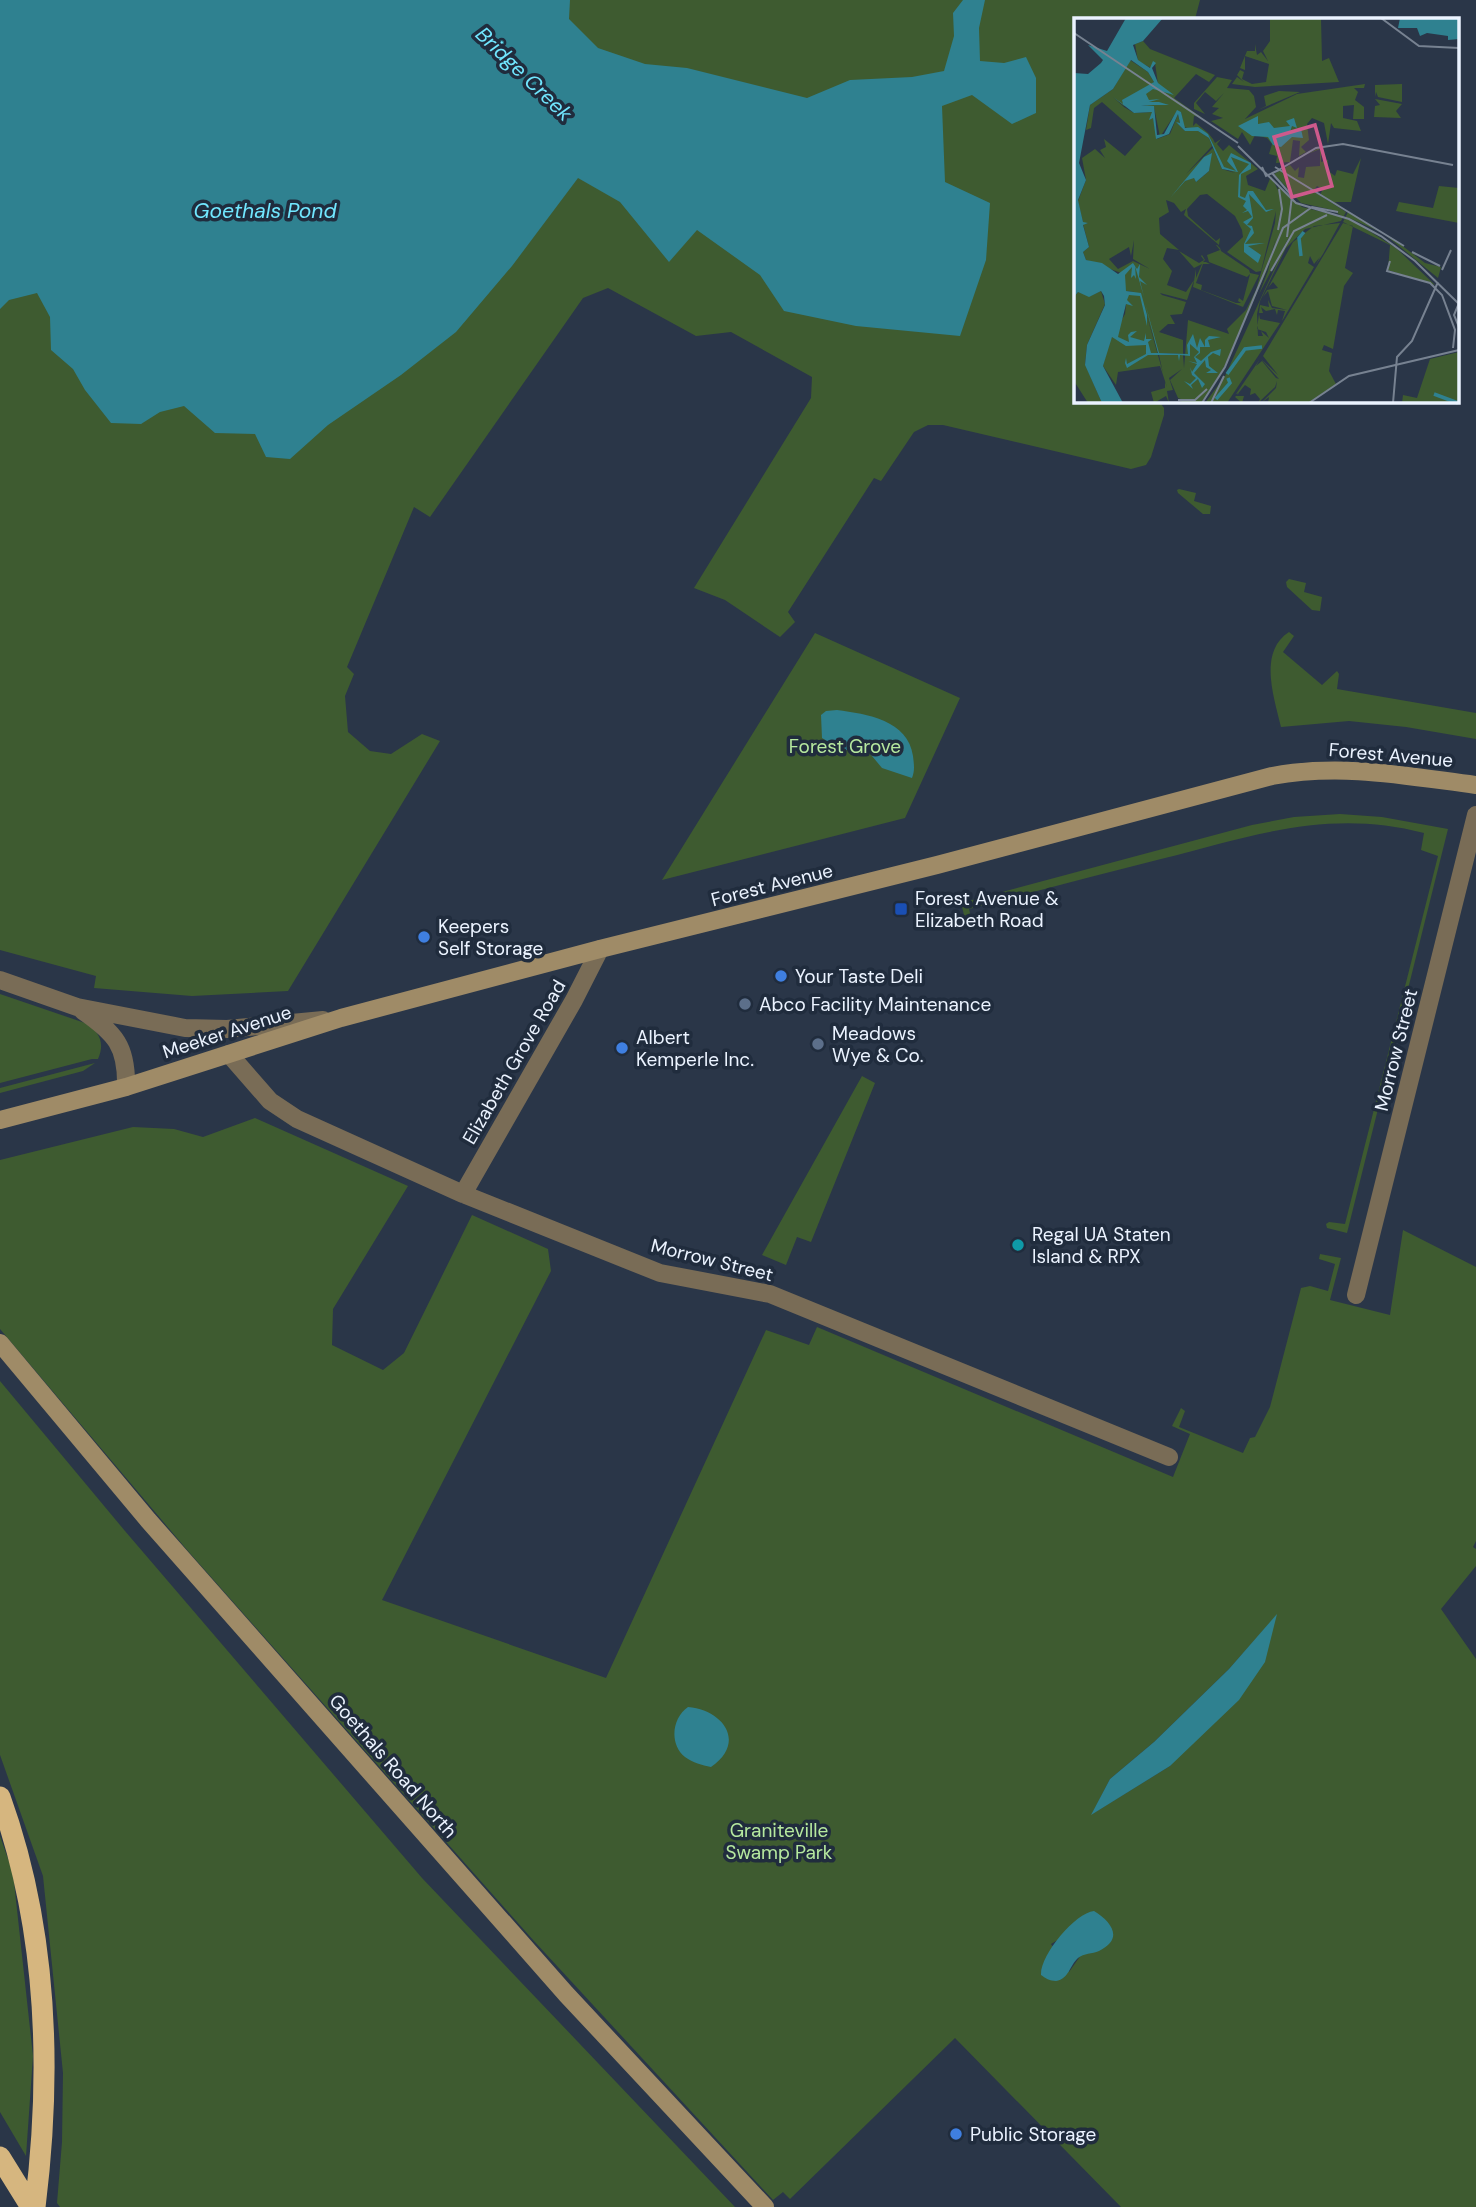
<svg xmlns="http://www.w3.org/2000/svg" width="1476" height="2207" viewBox="0 0 1476 2207" font-family="'DM Sans',sans-serif">
	<style>
		.green { fill: #3e5b30; fill-rule: evenodd }
		.water { fill: #2f8190 }
		.lines { fill: none; stroke-linecap: round; stroke-linejoin: round }
		.minor { stroke: #796c56; stroke-width: 18 }
		.tertiary { stroke: #796c56; stroke-width: 18 }
		.secondary { stroke: #9f8b67; stroke-width: 18 }
		.motorway { stroke: #d6b67f; stroke-width: 21 }
		.transit-dot { fill: #1a4fb4; stroke: #202c3d; stroke-width: 2.5 }
		.shop-dot { fill: #3f7fe0; stroke: #202c3d; stroke-width: 2.5 }
		.service-dot { fill: #5c6f8a; stroke: #202c3d; stroke-width: 2.5 }
		.culture-dot { fill: #0f9aa8; stroke: #202c3d; stroke-width: 2.5 }
		.labels { text-anchor: middle; dominant-baseline: central; stroke-width: 7; stroke-linejoin: round; paint-order: stroke }
		.park-label { font-size: 19px; fill: #b6e99f; stroke: #202c3d }
		.street-label { font-size: 19px; fill: #ebf3ff; stroke: #202c3d }
		.poi-label { font-size: 19px; fill: #ebf3ff; stroke: #202c3d; text-anchor: start }
		.water-label { font-size: 21px; font-style: italic; fill: #71e7ff; stroke: #202c3d }
		.inset-river { fill: none; stroke: #2f8190; stroke-width: 3.5 }
		.inset-road { fill: none; stroke: #778291; stroke-width: 2 }
		.view { fill: #ce5a8c; fill-opacity: 0.15; stroke: #ce5a8c; stroke-width: 3.5 }
		.inset-edge { fill: none; stroke: #ebf3ff; stroke-width: 3.5 }
	</style>
	<rect width="100%" height="100%" fill="#2a3648"/>
	<path class="green" d="M 0,0 L 1200,0 L 1195,19 L 1075,19 L 1075,401 L 1159,401 L 1164,408 L 1164,415 L 1151,457 L 1146,465 L 1131,469 L 943,425 L 928,425 L 914,432 L 881,481 L 874,478 L 788,612 L 795,622 L 780,637 L 725,600 L 694,588 L 811,398 L 812,377 L 731,332 L 696,336 L 608,288 L 583,298 L 430,517 L 414,507 L 347,667 L 354,674 L 345,696 L 348,732 L 370,751 L 391,754 L 422,734 L 440,741 L 288,991 L 192,996 L 94,988 L 96,976 L 0,950 Z
		M 1179,489 L 1196,493 L 1194,501 L 1211,506 L 1210,514 L 1203,514 L 1178,493 L 1177,490 Z
		M 1289,579 L 1306,583 L 1304,592 L 1322,597 L 1320,611 L 1312,610 L 1287,587 L 1286,582 Z
		M 1289,632 L 1294,636 L 1283,652 L 1322,685 L 1337,671 L 1339,674 L 1337,689 L 1476,713 L 1476,739 L 1406,727 L 1349,721 L 1281,727 C 1274,697 1258,652 1289,632 Z
		M 815,633 L 960,698 L 905,818 L 662,880 Z
		M 1340,814 L 1382,817 L 1448,829 L 1347,1233 L 1327,1228 L 1326,1224 L 1329,1222 L 1345,1224 L 1438,856 L 1421,850 L 1424,833 C 1329,808 1252,836 1161,859 C 1097,875 1033,892 969,909 L 973,925 L 971,928 L 967,927 L 961,903 L 1252,825 L 1294,817 Z
		M 0,994 L 85,1023 C 100,1032 105,1043 98,1059 L 92,1059 L 0,1083 Z
		M 95,1063 L 83,1071 L 0,1093 L 0,1088 Z
		M 862,1076 L 875,1083 L 811,1242 L 797,1237 L 786,1265 L 762,1255 Z
		M 255,1118 L 408,1186 L 333,1309 L 332,1345 L 383,1370 L 404,1353 L 472,1215 L 548,1249 L 551,1271 L 382,1600 L 606,1678 L 766,1330 L 809,1345 L 817,1327 L 1173,1477 L 1190,1434 L 1172,1426 L 1181,1408 L 1185,1411 L 1179,1427 L 1243,1453 L 1250,1438 L 1255,1437 L 1270,1407 L 1301,1288 L 1310,1286 L 1328,1291 L 1335,1264 L 1319,1259 L 1320,1254 L 1341,1258 L 1330,1300 L 1390,1315 L 1403,1230 L 1476,1267 L 1476,1541 L 1473,1547 L 1476,1549 L 1476,1566 L 1441,1609 L 1476,1659 L 1476,2207 L 1121,2207 L 955,2038 L 790,2199 L 783,2192 L 773,2200 L 534,1941 L 188,1551 L 0,1329 L 0,1160 L 133,1127 L 174,1129 L 203,1137 ZM 1276,1616 L 1170,1766 L 1092,1814 L 1110,1779 L 1154,1742 L 1229,1669 ZM 1061,1938 L 1081,1955 L 1069,1972 L 1051,1944 Z
		M 0,1381 L 125,1531 L 422,1878 L 735,2207 L 60,2207 L 57,2203 L 62,2142 L 63,2073 L 43,1876 L 0,1755 Z
		M 0,1836 L 13,1873 L 33,2056 L 26,2156 L 0,2112 Z"/>
	<path class="water" d="M 0,0 L 570,0 L 569,19 L 598,48 L 645,64 L 687,68 L 807,98 L 850,80 L 912,77 L 944,71 L 954,36 L 953,13 L 963,0 L 985,0 L 979,28 L 980,61 L 1004,63 L 1026,57 L 1036,78 L 1036,113 L 1012,124 L 972,95 L 942,106 L 945,182 L 990,203 L 986,260 L 960,336 L 856,326 L 784,311 L 760,275 L 697,230 L 669,262 L 620,202 L 578,178 L 512,266 L 456,332 L 401,375 L 328,425 L 290,459 L 266,457 L 255,434 L 215,433 L 184,406 L 160,412 L 141,424 L 111,423 L 85,390 L 73,369 L 51,350 L 50,317 L 37,293 L 9,300 L 0,309 Z
		M 837,710 C 867,714 908,720 913,756 C 914,765 915,770 912,778 L 882,768 L 867,750 L 842,750 L 822,738 L 821,715 L 826,711 Z
		M 1277,1614 L 1265,1662 L 1239,1700 L 1170,1766 L 1091,1815 L 1110,1779 L 1154,1742 L 1229,1669 Z
		M 688,1707 C 723,1710 747,1742 711,1767 C 702,1765 693,1763 685,1757 C 669,1744 672,1718 688,1707 Z
		M 1094,1911 C 1112,1922 1124,1939 1099,1951 C 1092,1954 1084,1953 1078,1958 C 1070,1965 1069,1979 1056,1981 C 1050,1981 1045,1978 1041,1975 C 1040,1955 1075,1913 1094,1911 Z"/>
	<g class="lines">
		<path class="minor" d="M 229,1054 L 270,1101 L 297,1119 L 463,1194 L 660,1273 L 770,1294 L 1169,1457
			M 463,1194 L 574,1000 L 600,949
			M 1356,1295 L 1476,815"/>
		<path class="tertiary" d="M 0,980 L 77,1007 L 185,1028 L 227,1029 L 323,1020
			M 83,1011 C 115,1033 127,1046 126,1087"/>
		<path class="secondary" d="M 0,1120 L 126,1087 L 341,1018 L 600,949 L 937,865 L 1272,776 C 1342,763 1406,776 1476,785
			M 0,1343 L 148,1520 L 566,1994 L 765,2207"/>
		<path class="motorway" d="M 0,1797 C 47,1927 52,2071 35,2207
			M 0,2157 L 31,2207"/>
	</g>
	<rect class="transit-dot" x="894" y="902" width="14" height="14" rx="3.5"/>
	<g class="shop-dot">
		<circle cx="424" cy="937" r="7"/>
		<circle cx="781" cy="976" r="7"/>
		<circle cx="622" cy="1048" r="7"/>
		<circle cx="956" cy="2134" r="7"/>
	</g>
	<g class="service-dot">
		<circle cx="745" cy="1004" r="7"/>
		<circle cx="818" cy="1044" r="7"/>
	</g>
	<circle class="culture-dot" cx="1018" cy="1245" r="7"/>
	<g class="labels">
		<g class="park-label">
			<text x="845" y="746">Forest Grove</text>
			<text x="779" y="1830">Graniteville<tspan x="779" dy="22">Swamp Park</tspan></text>
		</g>
		<g class="street-label">
			<text transform="translate(1391 755) rotate(5)">Forest Avenue</text>
			<text transform="translate(772 885) rotate(-14)">Forest Avenue</text>
			<text transform="translate(227 1032) rotate(-18)">Meeker Avenue</text>
			<text transform="translate(1396 1050) rotate(-76)">Morrow Street</text>
			<text transform="translate(514 1062) rotate(-60)">Elizabeth Grove Road</text>
			<text transform="translate(712 1260) rotate(14)">Morrow Street</text>
			<text transform="translate(393 1766) rotate(49)">Goethals Road North</text>
		</g>
		<g class="poi-label">
			<text x="915" y="898">Forest Avenue &amp;<tspan x="915" dy="22">Elizabeth Road</tspan></text>
			<text x="438" y="926">Keepers<tspan x="438" dy="22">Self Storage</tspan></text>
			<text x="795" y="976">Your Taste Deli</text>
			<text x="759" y="1004">Abco Facility Maintenance</text>
			<text x="832" y="1033">Meadows<tspan x="832" dy="22">Wye &amp; Co.</tspan></text>
			<text x="636" y="1037">Albert<tspan x="636" dy="22">Kemperle Inc.</tspan></text>
			<text x="1032" y="1234">Regal UA Staten<tspan x="1032" dy="22">Island &amp; RPX</tspan></text>
			<text x="970" y="2134">Public Storage</text>
		</g>
		<g class="water-label">
			<text transform="translate(524 74) rotate(44)">Bridge Creek</text>
			<text x="265" y="211">Goethals Pond</text>
		</g>
	</g>
	<g transform="translate(1074 18)">
		<rect width="385" height="385" fill="#2a3648"/>
		<path d="M 196,0 L 247,0 L 248,43 L 255,40 L 265,64 L 181,69 L 158,66 L 163,59 L 170,64 L 163,57 L 166,52 L 170,54 L 168,61 L 178,66 L 192,64 L 195,46 L 171,38 L 171,52 L 166,50 L 173,33 L 181,33 L 181,26 L 183,37 L 187,34 L 194,43 L 189,33 L 196,23 ZM 69,23 L 76,31 L 141,57 L 135,64 L 122,56 L 100,80 L 127,99 L 120,98 L 119,108 L 122,105 L 134,115 L 139,121 L 141,125 L 147,121 L 143,126 L 149,133 L 155,127 L 184,151 L 172,158 L 174,167 L 191,173 L 197,158 L 205,174 L 204,168 L 228,189 L 269,199 L 259,192 L 227,185 L 200,156 L 216,147 L 221,153 L 225,149 L 224,159 L 230,160 L 232,149 L 246,148 L 246,131 L 234,136 L 245,130 L 247,130 L 247,144 L 254,142 L 253,152 L 261,158 L 263,152 L 279,156 L 287,140 L 277,184 L 261,184 L 268,189 L 246,177 L 249,171 L 243,168 L 239,173 L 272,194 L 267,203 L 231,211 L 212,230 L 186,283 L 183,296 L 184,318 L 189,318 L 187,313 L 195,320 L 192,314 L 183,311 L 185,296 L 186,301 L 206,305 L 153,385 L 138,385 L 146,368 L 136,385 L 131,385 L 151,358 L 216,217 L 185,276 L 194,253 L 202,219 L 193,252 L 149,351 L 127,385 L 104,385 L 110,382 L 104,380 L 96,362 L 108,351 L 95,360 L 99,372 L 93,373 L 95,385 L 92,378 L 80,385 L 77,374 L 91,370 L 91,364 L 93,369 L 86,348 L 44,354 L 42,367 L 29,348 L 35,324 L 51,296 L 53,278 L 60,274 L 52,273 L 47,255 L 12,242 L 9,234 L 15,229 L 9,206 L 14,205 L 9,205 L 4,183 L 12,162 L 8,140 L 21,131 L 31,140 L 26,132 L 32,129 L 30,121 L 51,138 L 68,119 L 28,84 L 20,90 L 17,110 L 12,112 L 16,87 L 39,71 L 56,42 L 74,54 L 80,64 L 50,88 L 39,79 L 50,89 L 60,95 L 78,94 L 83,121 L 96,116 L 104,96 L 106,106 L 102,104 L 111,113 L 124,113 L 135,120 L 138,128 L 112,156 L 139,130 L 148,151 L 161,155 L 148,149 L 134,116 L 110,109 L 107,94 L 103,93 L 86,119 L 80,89 L 66,89 L 80,85 L 55,87 L 84,66 L 81,45 L 77,50 L 64,43 L 61,26 ZM 137,135 L 132,147 L 136,142 L 135,153 L 122,164 L 120,159 L 111,163 L 96,179 ZM 133,176 L 161,198 L 168,212 L 169,219 L 153,234 L 182,254 L 187,253 L 202,193 L 201,205 L 182,272 L 172,292 L 153,311 L 155,316 L 114,302 L 110,350 L 109,337 L 85,337 L 89,355 L 69,284 L 84,335 L 109,336 L 109,322 L 85,314 L 94,306 L 101,306 L 96,297 L 108,296 L 112,284 L 88,277 L 86,275 L 113,282 L 120,262 L 112,274 L 93,267 L 98,253 L 89,241 L 93,230 L 105,232 L 86,216 L 85,200 L 95,194 L 92,182 L 100,185 L 107,194 L 112,191 L 110,197 L 145,227 L 146,220 L 142,223 L 114,198 L 113,191 L 126,177 ZM 60,222 L 59,241 L 76,251 L 59,243 L 44,251 L 35,241 L 55,229 L 57,238 ZM 143,59 L 158,62 L 153,70 L 175,72 L 180,78 L 182,89 L 171,101 L 223,76 L 291,66 L 290,70 L 280,70 L 284,74 L 281,82 L 290,89 L 290,101 L 279,101 L 280,87 L 269,88 L 269,100 L 283,103 L 287,113 L 260,110 L 257,105 L 254,126 L 250,105 L 238,100 L 233,106 L 235,122 L 227,129 L 232,134 L 225,138 L 226,123 L 219,122 L 216,144 L 202,145 L 203,138 L 195,136 L 198,126 L 193,120 L 181,117 L 176,127 L 168,114 L 164,121 L 137,103 L 149,100 L 138,96 L 145,90 L 138,89 L 150,75 L 142,83 L 131,74 L 122,85 L 131,96 L 120,91 L 120,85 ZM 301,67 L 328,66 L 328,84 L 304,79 L 302,74 L 301,79 ZM 205,73 L 226,74 L 184,92 L 192,88 L 190,78 ZM 301,81 L 328,86 L 322,93 L 327,100 L 300,99 L 301,88 L 306,87 ZM 365,168 L 385,170 L 385,205 L 322,193 L 325,184 L 359,190 ZM 274,194 L 318,220 L 351,245 L 367,249 L 364,260 L 309,215 L 273,199 L 322,230 L 361,267 L 314,252 L 316,227 L 269,204 ZM 266,205 L 249,236 L 241,248 L 246,239 L 240,246 L 236,238 L 234,245 L 240,249 L 208,303 L 211,293 L 204,292 L 203,297 L 201,291 L 192,293 L 187,289 L 189,295 L 185,295 L 186,287 L 195,289 L 194,282 L 198,290 L 213,292 L 198,288 L 194,273 L 189,279 L 193,272 L 204,270 L 199,264 L 194,270 L 219,224 L 240,208 ZM 269,205 L 279,208 L 271,250 L 279,255 L 270,268 L 259,331 L 250,327 L 248,332 L 258,335 L 255,353 L 262,366 L 234,385 L 194,385 L 195,379 L 187,385 L 202,370 L 203,363 L 201,369 L 184,385 L 186,381 L 181,375 L 176,377 L 177,371 L 171,367 L 162,378 L 170,378 L 168,385 L 161,379 L 165,375 L 162,376 L 186,341 L 182,348 L 188,343 L 202,360 L 205,361 L 187,341 L 204,357 L 189,338 ZM 142,227 L 143,227 L 146,230 L 147,233 L 175,252 L 176,255 L 185,257 L 169,289 L 119,269 L 122,251 L 122,260 L 128,246 L 120,250 L 105,233 L 125,245 L 130,242 L 127,238 L 128,237 L 131,242 L 129,244 L 132,244 L 136,246 L 129,246 L 122,265 L 128,267 L 127,272 L 162,285 L 167,285 L 164,283 L 165,280 L 169,283 L 176,256 L 173,259 L 135,244 L 133,237 L 146,232 ZM 27,273 L 31,286 L 13,327 L 11,346 L 28,385 L 14,385 L 0,363 L 0,279 L 4,274 L 16,278 ZM 385,334 L 385,385 L 328,385 L 329,377 L 343,380 L 356,341 Z" fill="#3e5b30" fill-rule="evenodd"/>
		<path d="M 52,0 L 89,0 L 69,23 L 59,27 L 64,42 L 76,50 L 79,43 L 82,45 L 78,50 L 84,65 L 100,77 L 79,71 L 72,76 L 75,82 L 86,81 L 75,84 L 85,84 L 95,87 L 67,87 L 80,88 L 83,117 L 90,116 L 103,92 L 107,94 L 111,110 L 124,109 L 134,116 L 150,149 L 162,153 L 153,143 L 157,135 L 177,145 L 177,151 L 167,156 L 166,178 L 171,180 L 174,173 L 179,173 L 192,192 L 200,191 L 192,194 L 175,176 L 179,200 L 173,207 L 178,208 L 180,215 L 171,226 L 191,225 L 174,228 L 187,237 L 184,245 L 170,234 L 170,226 L 177,211 L 169,204 L 178,199 L 174,193 L 168,195 L 173,192 L 169,188 L 172,183 L 164,179 L 165,157 L 175,146 L 157,139 L 164,154 L 148,151 L 135,120 L 124,113 L 111,113 L 102,104 L 106,105 L 104,96 L 95,116 L 82,121 L 79,100 L 75,102 L 78,94 L 60,95 L 39,79 L 49,86 L 48,82 L 80,64 L 74,54 L 57,42 L 39,71 L 16,87 L 5,145 L 12,162 L 4,182 L 9,204 L 14,205 L 9,207 L 15,229 L 9,234 L 12,242 L 28,245 L 44,256 L 59,245 L 63,251 L 66,246 L 65,259 L 73,267 L 66,263 L 70,279 L 61,248 L 62,261 L 60,257 L 57,260 L 58,249 L 51,257 L 52,273 L 67,275 L 73,297 L 73,308 L 66,278 L 55,277 L 53,282 L 59,288 L 52,286 L 44,319 L 55,324 L 54,317 L 57,314 L 63,313 L 56,319 L 70,323 L 72,315 L 72,321 L 78,321 L 74,324 L 77,335 L 84,335 L 71,285 L 85,335 L 114,336 L 113,327 L 119,316 L 123,330 L 126,320 L 131,329 L 131,322 L 135,318 L 147,319 L 134,322 L 136,329 L 126,329 L 126,335 L 121,339 L 127,343 L 137,334 L 147,331 L 146,338 L 139,335 L 134,339 L 135,348 L 144,355 L 132,355 L 137,352 L 132,349 L 131,342 L 120,355 L 131,366 L 128,370 L 124,361 L 117,367 L 119,371 L 110,363 L 116,366 L 122,360 L 118,357 L 116,349 L 118,354 L 123,346 L 114,343 L 123,345 L 120,339 L 125,334 L 116,326 L 116,338 L 106,337 L 105,343 L 104,337 L 74,337 L 53,350 L 51,345 L 52,340 L 53,346 L 72,336 L 72,327 L 52,328 L 38,319 L 29,348 L 49,385 L 28,385 L 11,347 L 13,327 L 31,287 L 30,278 L 27,273 L 15,279 L 4,274 L 0,279 L 0,55 L 14,56 L 27,45 L 29,42 L 14,27 L 33,33 ZM 326,0 L 385,0 L 385,27 L 385,21 L 374,22 L 374,18 L 353,15 L 346,18 L 343,10 L 324,10 ZM 184,98 L 184,106 L 195,104 L 200,110 L 216,108 L 212,103 L 220,100 L 223,110 L 218,108 L 216,114 L 227,111 L 229,120 L 218,119 L 207,129 L 199,127 L 194,119 L 178,118 L 164,108 ZM 138,135 L 135,153 L 122,164 L 120,160 L 111,163 L 96,180 L 130,139 Z" fill="#2f8190"/>
		<path class="inset-river" d="M 227,238 L 225,220 L 230,214M 153,356 L 171,331 L 188,329M 360,376 L 384,385M 142,381 L 156,365 L 154,360"/>
		<path class="inset-road" d="M 307,0 L 345,28 L 385,30M 0,15 L 164,125M 164,128 L 222,185 L 275,201 L 307,218 L 341,243 L 385,286M 188,149 L 192,158 L 205,152M 201,149 L 330,228M 203,153 L 242,130 L 269,126 L 379,147M 198,155 L 218,178 L 213,219M 204,212 L 208,191 L 205,171M 338,234 L 366,248M 316,243 L 313,253 L 356,265 L 368,277 L 381,312 L 379,330M 368,252 L 377,232M 197,253 L 220,213 L 253,197M 385,285 L 380,297 L 385,309M 104,382 L 121,382 L 133,371M 128,385 L 151,349 L 209,210 L 238,189 L 264,194M 137,385 L 150,358M 235,385 L 275,358 L 385,332M 319,385 L 323,339 L 338,323 L 364,264"/>
		<path class="view" d="M 241,107 L 258,168 L 218,179 L 200,119 Z"/>
		<rect width="385" height="385" class="inset-edge"/>
	</g>
</svg>
